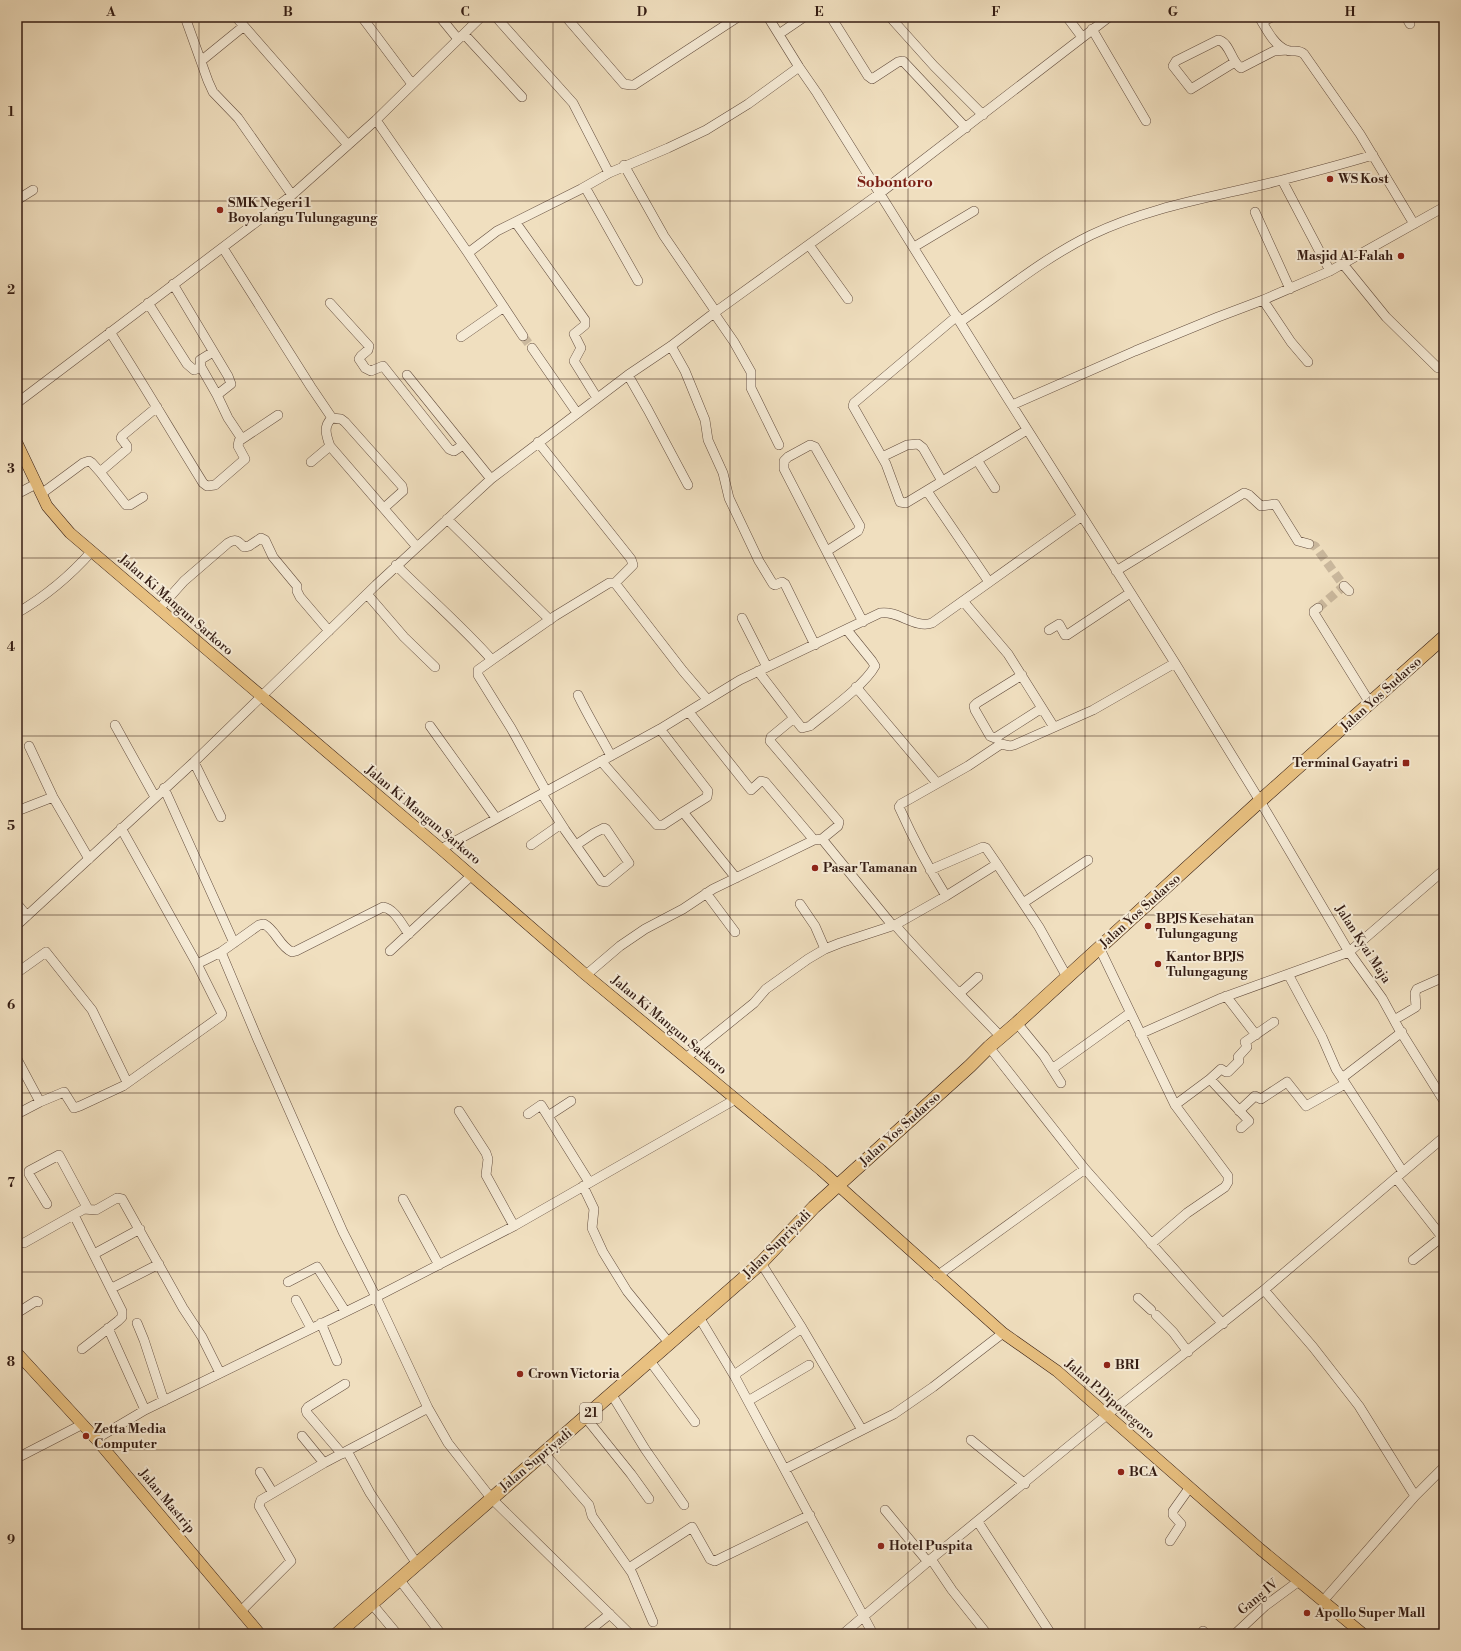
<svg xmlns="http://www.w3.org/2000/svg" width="1461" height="1651" viewBox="0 0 1461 1651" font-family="'Libre Bodoni',serif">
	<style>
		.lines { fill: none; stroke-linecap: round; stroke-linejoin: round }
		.minor-tunnel { stroke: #cab89d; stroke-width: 9; stroke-dasharray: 9 4.5; stroke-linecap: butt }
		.minor-casing { stroke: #634d3e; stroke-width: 10 }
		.major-casing { stroke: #341c13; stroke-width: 12 }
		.highway-casing { stroke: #341c13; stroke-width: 14 }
		.minor { stroke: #f5ead5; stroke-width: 9 }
		.major { stroke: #e8c080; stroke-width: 11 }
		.highway { stroke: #e8c080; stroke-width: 13 }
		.grid { fill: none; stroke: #341c13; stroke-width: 1; stroke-opacity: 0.55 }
		.poi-dot { fill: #8f2418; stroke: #f5ead5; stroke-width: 1.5 }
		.labels { text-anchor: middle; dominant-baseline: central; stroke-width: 4; stroke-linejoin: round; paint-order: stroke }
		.shield { fill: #f5ead5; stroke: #6e5a4d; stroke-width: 1 }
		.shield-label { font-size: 12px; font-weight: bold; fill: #341c13 }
		.poi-label { font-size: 13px; font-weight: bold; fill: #341c13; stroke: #f5ead5; text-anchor: start }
		.street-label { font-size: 13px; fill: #341c13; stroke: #f5ead5 }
		.quarter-label { font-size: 15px; font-weight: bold; fill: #7a1f14; stroke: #f5ead5 }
		.neatline { fill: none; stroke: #341c13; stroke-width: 1.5 }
		.grid-label { font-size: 13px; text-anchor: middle; font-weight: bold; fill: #341c13 }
	</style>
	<rect width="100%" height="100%" fill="#f0dfbf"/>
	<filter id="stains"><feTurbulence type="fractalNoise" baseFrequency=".005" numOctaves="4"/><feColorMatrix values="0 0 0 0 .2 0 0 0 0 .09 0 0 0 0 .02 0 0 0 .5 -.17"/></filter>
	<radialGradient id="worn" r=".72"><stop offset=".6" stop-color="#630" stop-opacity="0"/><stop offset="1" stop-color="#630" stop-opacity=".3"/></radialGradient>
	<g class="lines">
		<path class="minor-tunnel" d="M 523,336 L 532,348
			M 1309,544 L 1315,546 L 1344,586 L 1318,608"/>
		<g class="minor-casing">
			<path id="minor" d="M 185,17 L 208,81 L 213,92 L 238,118 L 292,195
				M 236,17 L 348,145
				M 362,17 L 412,84
				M 440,17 L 458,39
				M 496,17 L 573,103 L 609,173
				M 566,17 L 624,84 L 631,85 L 634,85 L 738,17
				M 768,17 L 799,67 L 817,93 L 1003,391 L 1175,663 L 1260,801 L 1349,952 L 1382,998 L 1399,1029 L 1444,1101
				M 831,17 L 868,76 L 872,79 L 898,62 L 903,61 L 966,128
				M 890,17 L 934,66 L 983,115
				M 1067,17 L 1082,37
				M 1259,17 C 1266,28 1273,44 1286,50 C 1292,53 1298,48 1304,54 L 1360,134 L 1414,224
				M 1406,17 L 1410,24
				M 1262,22 L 1272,17
				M 1092,29 L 1146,121
				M 464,34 L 522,97
				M 779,34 L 804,17
				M 201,61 L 244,26
				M 1235,62 L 1191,89 L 1173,66 L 1176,61 L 1218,40 C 1230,42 1231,62 1241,68 L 1274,51 L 1287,50
				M 376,120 L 468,253 L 497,231 L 581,189 L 609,173 L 668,148 L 706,130 L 748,104 L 799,67
				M 624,165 L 664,236 L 716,312
				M 1282,180 L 1330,271
				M 585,187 L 638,281
				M 17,200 L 33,190
				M 1255,212 L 1290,289
				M 516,223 L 585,320 L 585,325 L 574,334 L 581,348 L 574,361 L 597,398
				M 809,245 L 848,299
				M 914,247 L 974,211
				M 223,248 L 311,387 L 332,418 L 341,419 L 345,422 L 402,486 L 403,491 L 384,508
				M 468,253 L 523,336
				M 1343,264 L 1386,317 L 1438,368
				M 173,284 L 228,376 L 231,384 L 217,395 L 228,418 L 242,439
				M 1263,300 L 1291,342 L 1308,362
				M 148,303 L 187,364 L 194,370 L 201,367 L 217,395
				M 330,303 L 369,346 L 368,350 L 361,356 L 359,359 L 365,368 L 371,371 L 383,366 L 449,449 L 454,451 L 463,445
				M 714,313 L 734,342 L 751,372 L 751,388 L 779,445
				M 957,316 L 854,403 L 853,406 L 886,464 L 900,502 L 906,503 L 1027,430
				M 960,322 C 1003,292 1044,258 1091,235 C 1154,205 1216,197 1282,180 C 1313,172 1343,164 1373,155
				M 110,332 C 142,382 172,433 203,483 L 207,486 L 215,485 L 245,459 L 238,446 L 239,441 L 278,415
				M 461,337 L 504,307
				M 671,346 L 685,371 L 705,420 L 708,440 L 723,473 L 729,498 L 759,561 L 773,584 L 775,585 L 782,582 L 785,584 L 815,645
				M 532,348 L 577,413
				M 201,367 L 200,360 L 213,352
				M 407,375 L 491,479
				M 628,375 L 648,410 L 688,485
				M 17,403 L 292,195 L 376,120 L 481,17
				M 1012,405 L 1135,351 L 1218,317 L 1263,300 L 1330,271 L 1444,207
				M 332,418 C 323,426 326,435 330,446 L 417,547
				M 538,442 L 631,559 L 633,565 L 615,583
				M 882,457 L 907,445 L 918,444 L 923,448 L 942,481
				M 977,460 L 995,488
				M 311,462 L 330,446
				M 927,491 L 989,582
				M 17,494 L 36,484
				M 41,494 L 83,463 L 89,461 L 92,463 L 100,472
				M 143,497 L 130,505 L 126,505 L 100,472 L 127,449 L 127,446 L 121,438 L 122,436 L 157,407
				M 447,519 L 550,620
				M 827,551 L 858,531 L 860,526 L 815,447 L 810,445 L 788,457 L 784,461 L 784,469 L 863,622
				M 396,565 C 428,597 463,627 492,660 L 478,670 L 478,675 L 511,728 L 546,791
				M 1116,571 L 1244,493 L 1249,495 L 1261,506 L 1275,504 L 1298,541 L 1309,544
				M 1344,586 L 1349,591
				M 367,594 L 404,637 L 435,667
				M 963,601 L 1008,654 L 1052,724
				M 1318,608 L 1314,611 L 1314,613 L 1370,703
				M 159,609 L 184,581 L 228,543 C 236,538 238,541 244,547 L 249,546 L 261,538 L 265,540 L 273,557 L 297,586 L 297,591 L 300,597 L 329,631
				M 17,613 C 46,596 70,576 92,551
				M 742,618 L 767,667
				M 1049,630 L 1059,624 L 1065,635 L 1067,635 L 1130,593
				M 492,660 L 555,616 L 609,583 L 615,583 L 683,671 L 707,699
				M 758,671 L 794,718 L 771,737 L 770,741 L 839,822 L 838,826 L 822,839
				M 1022,675 L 977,703 L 974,706 L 975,710 L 990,736 L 995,738 L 1042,708
				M 856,687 L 937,783
				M 578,695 C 588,716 600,735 611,756
				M 689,712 L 751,790 L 761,781 L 765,782 L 814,840
				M 794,718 L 802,728 L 810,726 C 827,712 865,685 875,666 L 872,661 L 847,630
				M 115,725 L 155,797
				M 430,726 L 496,818
				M 660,729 L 708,791 L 707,797 L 683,812
				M 29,746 L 53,797 L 89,859
				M 601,761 L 657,825 L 663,825 L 683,812 L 736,878
				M 194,762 L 221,817
				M 164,788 L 234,943
				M 542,794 L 565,830 L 601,881 L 606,882 L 629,863 L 606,829 L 604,828 L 594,833 L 576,845
				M 17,811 L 53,797
				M 531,845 L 561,824
				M 441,849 L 660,729 L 740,680 L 880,613 C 898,610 915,629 932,623 L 1082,516
				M 930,870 L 983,847 L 986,848 L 997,864
				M 706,893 L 735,932
				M 946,896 C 928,867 913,838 899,807 L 901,804 L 968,766 L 1001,744 L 1010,746 L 1014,745 L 1093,710 L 1175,663
				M 1023,903 L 1088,860
				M 17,904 L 27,916
				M 800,904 L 815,926 L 825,949
				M 17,925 L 194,762 L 376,585 L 491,479 L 628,375 L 671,346 L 714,313 L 879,194 L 1109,17
				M 895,925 C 929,964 966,1000 1001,1037
				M 1099,947 L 1175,1105 L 1228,1176 L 1228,1182 L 1225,1187 L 1187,1213 L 1151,1244
				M 390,951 L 472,875
				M 221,952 L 258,1040 L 343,1232 L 376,1297 L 428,1408 L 448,1443 L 491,1498 L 630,1634
				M 197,964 L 221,952 L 259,925 L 264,924 C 276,930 279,946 292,952 L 296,951 L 383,907 C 395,909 402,925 409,934
				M 17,971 L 18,972 L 46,952 L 92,1010 L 127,1082
				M 1288,974 L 1322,1037 L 1336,1069 L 1403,1172
				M 586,975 L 620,946 L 645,929 L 683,909 L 713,889 L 814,840 L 822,839 L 893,926
				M 960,993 L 978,977
				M 1226,996 L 1256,1035
				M 1394,1020 L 1416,1007 L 1415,993 L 1417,989 L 1444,977
				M 1017,1023 L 1044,1056 L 1061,1083
				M 1140,1034 L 1219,999 L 1349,952 L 1444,870
				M 989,1047 L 1085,1169 L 1223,1324
				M 686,1058 L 754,1003 L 766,989 L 808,959 L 825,949 L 840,943 L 895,925 L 946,896 L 997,864 L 1039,927 L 1067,977
				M 17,1059 L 40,1102
				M 1052,1069 L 1130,1013
				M 1342,1078 L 1402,1032
				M 1210,1079 L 1221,1069 L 1226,1072 L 1228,1072 L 1239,1061 L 1238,1057 L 1247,1047 L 1245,1042 L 1274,1022
				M 1175,1105 L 1210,1079 L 1249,1121 L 1241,1128
				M 459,1111 L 486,1153 L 488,1159 L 486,1175 L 514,1226
				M 1239,1111 L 1255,1096 L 1261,1099 L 1287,1082 L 1306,1106 L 1345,1084
				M 17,1114 L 40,1102 L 64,1092 L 74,1108 L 80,1106 L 123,1086 L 221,1016 L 222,1014 L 197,964 L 121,828
				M 528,1114 L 541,1105 L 589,1182
				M 548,1116 L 571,1101
				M 1396,1178 L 1442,1237 L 1444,1235
				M 583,1186 L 594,1209 L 592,1228 L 603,1252 L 627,1291 L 670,1344
				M 403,1199 L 439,1265
				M 47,1204 L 29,1174 L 29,1171 L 59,1155 L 88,1209
				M 74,1215 L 122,1311 L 122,1317 L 118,1321 L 82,1349
				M 24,1243 L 84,1209 L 96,1210 L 117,1198 L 122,1199 L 183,1308 L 202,1337 L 220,1373
				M 94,1254 L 140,1229
				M 1413,1260 L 1442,1237
				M 761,1263 L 802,1328 L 862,1430
				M 937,1276 L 1085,1169
				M 288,1282 L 317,1267 L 345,1311
				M 112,1288 L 159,1264
				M 1264,1290 L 1313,1347 L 1359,1406 L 1415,1496
				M 1138,1298 L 1151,1310
				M 296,1300 L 311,1328
				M 17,1313 L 36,1301 L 38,1302
				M 1156,1315 L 1173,1332 L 1188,1352
				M 699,1317 L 735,1377 L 873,1634
				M 137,1323 L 144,1340 L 164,1401
				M 321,1323 L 337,1361
				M 108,1328 L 145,1410
				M 650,1361 L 695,1422
				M 734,1375 L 802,1328
				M 612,1395 L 645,1449 L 684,1505
				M 748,1401 L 809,1365
				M 586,1418 L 631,1474 L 649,1499
				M 302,1436 L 324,1463
				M 96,1439 L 145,1410 L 376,1297 L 514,1226 L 736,1099
				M 971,1440 L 1025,1484
				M 347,1451 L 370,1493 L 417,1564
				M 544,1453 L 589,1505 L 592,1516 L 632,1573 L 653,1622
				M 342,1454 L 307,1413 L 306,1410 L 308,1407 L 345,1384
				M 17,1458 L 83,1424
				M 785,1469 L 894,1414 L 933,1387 L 1003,1333
				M 260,1472 L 273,1493
				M 885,1510 L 928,1562
				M 978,1522 L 1051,1634
				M 1170,1541 L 1181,1524 L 1173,1515 L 1173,1511 L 1190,1487
				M 931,1559 L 952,1590 L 987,1634
				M 629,1568 L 692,1527 L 710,1559 L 715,1561 L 810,1515
				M 399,1579 L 441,1634
				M 1323,1601 L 1415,1496 L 1444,1467
				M 372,1604 L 397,1634
				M 241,1611 L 291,1561 L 259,1506 L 261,1500 L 324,1463 L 428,1408
				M 1203,1631 L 1206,1634
				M 585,1634 L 610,1614
				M 843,1634 L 931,1559 L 1108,1414 L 1264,1290 L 1444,1137
				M 1235,1634 L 1265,1606 L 1299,1581"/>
		</g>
		<g class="major-casing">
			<path id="major" d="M 17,443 L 47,506 L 70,533 L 441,849 L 586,975 L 821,1170 L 1003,1333 L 1057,1371 L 1260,1549 L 1363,1634
				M 17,1353 L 96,1439 L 260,1634"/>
		</g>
		<g class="highway-casing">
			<path id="highway" d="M 337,1634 L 761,1263 L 814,1207 L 970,1066 L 989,1047 L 1017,1023 L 1260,801 L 1444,637"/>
		</g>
		<use href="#minor" class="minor"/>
		<use href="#major" class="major"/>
		<use href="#highway" class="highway"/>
	</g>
	<path class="grid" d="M 199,17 L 199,1634M 376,17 L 376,1634M 553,17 L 553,1634M 730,17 L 730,1634M 908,17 L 908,1634M 1085,17 L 1085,1634M 1262,17 L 1262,1634M 17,201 L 1444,201M 17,379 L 1444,379M 17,558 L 1444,558M 17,736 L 1444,736M 17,915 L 1444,915M 17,1093 L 1444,1093M 17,1272 L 1444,1272M 17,1450 L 1444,1450"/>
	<g class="poi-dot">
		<circle cx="1330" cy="179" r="4"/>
		<circle cx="220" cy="210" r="4"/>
		<circle cx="1401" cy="256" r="4"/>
		<rect x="1402" y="759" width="8" height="8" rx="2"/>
		<circle cx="815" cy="868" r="4"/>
		<circle cx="1148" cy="926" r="4"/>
		<circle cx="1158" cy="964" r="4"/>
		<circle cx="1107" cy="1365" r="4"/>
		<circle cx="520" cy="1374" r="4"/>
		<circle cx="86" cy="1436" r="4"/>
		<circle cx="1121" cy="1472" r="4"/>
		<circle cx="881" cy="1546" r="4"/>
		<circle cx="1307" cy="1613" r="4"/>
	</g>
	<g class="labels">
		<rect class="shield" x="580" y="1403" width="22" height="20" rx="3"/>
		<g class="shield-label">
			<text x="591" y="1413">21</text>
		</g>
		<g class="poi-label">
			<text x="1338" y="179">WS Kost</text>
			<text x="228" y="203">SMK Negeri 1<tspan x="228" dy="15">Boyolangu Tulungagung</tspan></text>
			<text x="1393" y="256" text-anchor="end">Masjid Al-Falah</text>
			<text x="1398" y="763" text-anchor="end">Terminal Gayatri</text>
			<text x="823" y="868">Pasar Tamanan</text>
			<text x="1156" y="919">BPJS Kesehatan<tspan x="1156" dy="15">Tulungagung</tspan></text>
			<text x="1166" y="957">Kantor BPJS<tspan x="1166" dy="15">Tulungagung</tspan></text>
			<text x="1115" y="1365">BRI</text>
			<text x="528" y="1374">Crown Victoria</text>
			<text x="94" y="1429">Zetta Media<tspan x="94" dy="15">Computer</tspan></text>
			<text x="1129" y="1472">BCA</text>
			<text x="889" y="1546">Hotel Puspita</text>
			<text x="1315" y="1613">Apollo Super Mall</text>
		</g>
		<g class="street-label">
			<text transform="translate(176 605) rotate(41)">Jalan Ki Mangun Sarkoro</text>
			<text transform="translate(1381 694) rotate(-42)">Jalan Yos Sudarso</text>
			<text transform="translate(423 815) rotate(40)">Jalan Ki Mangun Sarkoro</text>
			<text transform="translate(1140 911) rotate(-42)">Jalan Yos Sudarso</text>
			<text transform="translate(1363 944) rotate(57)">Jalan Kyai Maja</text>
			<text transform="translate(669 1025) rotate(40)">Jalan Ki Mangun Sarkoro</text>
			<text transform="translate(900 1129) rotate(-42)">Jalan Yos Sudarso</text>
			<text transform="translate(777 1244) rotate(-45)">Jalan Supriyadi</text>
			<text transform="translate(1110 1399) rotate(41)">Jalan P.Diponegoro</text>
			<text transform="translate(536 1460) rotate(-40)">Jalan Supriyadi</text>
			<text transform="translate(167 1501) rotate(50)">Jalan Mastrip</text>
			<text transform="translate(1258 1597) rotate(-40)">Gang IV</text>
		</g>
		<g class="quarter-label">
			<text x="895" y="182">Sobontoro</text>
		</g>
	</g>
	<rect width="1461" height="1651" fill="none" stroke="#f0dfbf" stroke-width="44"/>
	<rect x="22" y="22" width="1417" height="1607" class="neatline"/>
	<g class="grid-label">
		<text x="111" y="16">A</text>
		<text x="288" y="16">B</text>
		<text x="465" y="16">C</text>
		<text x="642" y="16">D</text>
		<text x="819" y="16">E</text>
		<text x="996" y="16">F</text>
		<text x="1173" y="16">G</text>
		<text x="1350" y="16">H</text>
		<text x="11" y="116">1</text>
		<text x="11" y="294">2</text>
		<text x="11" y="473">3</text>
		<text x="11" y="651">4</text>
		<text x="11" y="830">5</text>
		<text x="11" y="1009">6</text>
		<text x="11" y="1187">7</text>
		<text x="11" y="1366">8</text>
		<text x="11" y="1544">9</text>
	</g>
	<rect width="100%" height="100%" filter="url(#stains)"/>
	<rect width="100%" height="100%" fill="url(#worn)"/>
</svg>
